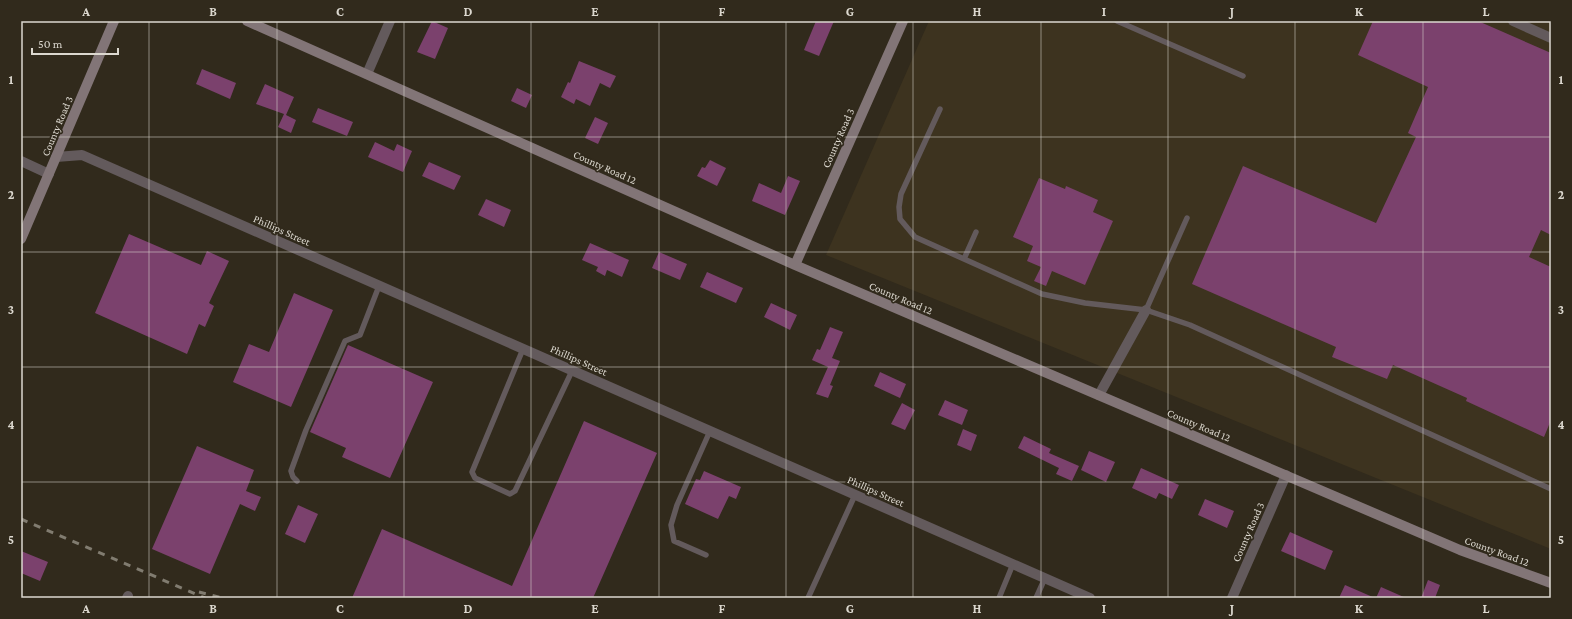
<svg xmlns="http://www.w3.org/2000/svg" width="1572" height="619" viewBox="0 0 1572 619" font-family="'Crimson Pro',serif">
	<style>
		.built { fill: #3d331f }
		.building { fill: #7b416d }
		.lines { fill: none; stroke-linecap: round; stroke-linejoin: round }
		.lane { stroke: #635a5c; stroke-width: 5.5 }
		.street { stroke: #635a5c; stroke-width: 10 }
		.secondary { stroke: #827577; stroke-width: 10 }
		.rail { stroke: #817c70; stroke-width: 3; stroke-dasharray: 7 7; stroke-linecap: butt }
		.grid { fill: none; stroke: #dcd8cf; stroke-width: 1; stroke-opacity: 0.55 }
		.labels { text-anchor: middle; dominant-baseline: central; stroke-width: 3.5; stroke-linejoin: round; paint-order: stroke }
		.street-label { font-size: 11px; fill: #dcd8cf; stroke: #312a1c }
		.neatline { fill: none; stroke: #dcd8cf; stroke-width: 1.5 }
		.grid-label { font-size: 13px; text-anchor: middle; font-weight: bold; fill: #dcd8cf }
	</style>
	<rect width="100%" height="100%" fill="#312a1c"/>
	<path class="built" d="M 929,21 L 1551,21 L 1551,549 L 826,255 Z"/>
	<path class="building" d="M 432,21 L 448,28 L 435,59 L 417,52 Z
		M 816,21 L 834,21 L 819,56 L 804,50 Z
		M 1373,21 L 1478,21 L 1551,53 L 1551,235 L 1541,230 L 1529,257 L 1551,267 L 1551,420 L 1544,437 L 1466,401 L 1467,398 L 1393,365 L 1387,379 L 1332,357 L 1336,347 L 1192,284 L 1243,166 L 1376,223 L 1416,137 L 1408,133 L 1428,87 L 1358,55 Z
		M 579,61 L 616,76 L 610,88 L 600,83 L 590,106 L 576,99 L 574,104 L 561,97 L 568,82 L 570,83 Z
		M 202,69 L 236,83 L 230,99 L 196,84 Z
		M 265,84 L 294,97 L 286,115 L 296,120 L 291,133 L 278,127 L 284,114 L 256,104 Z
		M 517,88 L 532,95 L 526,108 L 511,101 Z
		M 318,108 L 353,122 L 347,136 L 312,122 Z
		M 595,117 L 608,123 L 598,144 L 585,138 Z
		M 375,142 L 394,151 L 397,144 L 412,151 L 403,172 L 368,157 Z
		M 710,160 L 726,168 L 717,186 L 697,176 L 702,167 L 705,168 Z
		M 429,162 L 461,176 L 454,190 L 422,176 Z
		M 788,176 L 800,181 L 785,215 L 752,201 L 759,183 L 781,193 Z
		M 1039,178 L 1065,189 L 1066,186 L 1098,200 L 1093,212 L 1113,221 L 1085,285 L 1052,271 L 1046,286 L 1034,281 L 1041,267 L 1027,261 L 1033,246 L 1013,237 Z
		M 486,199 L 511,210 L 504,227 L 478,215 Z
		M 129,234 L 201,265 L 207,251 L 229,261 L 209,303 L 214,306 L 205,327 L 199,324 L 187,354 L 95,313 Z
		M 590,243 L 629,260 L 622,277 L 607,270 L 605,276 L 596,271 L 598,267 L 582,260 Z
		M 659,252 L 687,264 L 680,280 L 652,268 Z
		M 707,272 L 743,288 L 736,303 L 700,287 Z
		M 294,293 L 333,310 L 291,407 L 233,382 L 249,344 L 269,352 Z
		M 771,303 L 797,315 L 790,330 L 764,317 Z
		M 830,327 L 843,332 L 832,358 L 840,361 L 830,385 L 833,386 L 828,398 L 816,394 L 828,367 L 812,360 L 817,349 L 820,350 Z
		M 348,345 L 433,382 L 390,478 L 342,457 L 346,448 L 310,432 Z
		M 880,372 L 906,384 L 900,398 L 874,386 Z
		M 945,400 L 968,410 L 962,425 L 938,415 Z
		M 902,403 L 915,410 L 905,430 L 891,424 Z
		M 584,421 L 657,453 L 593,598 L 352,598 L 382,529 L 512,586 Z
		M 963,429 L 977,435 L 971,451 L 957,445 Z
		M 1024,436 L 1051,449 L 1049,453 L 1079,466 L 1072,481 L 1056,474 L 1059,468 L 1018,448 Z
		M 197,446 L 254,470 L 246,491 L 261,497 L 255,511 L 240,504 L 210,574 L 152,549 Z
		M 1089,451 L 1115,462 L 1106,482 L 1081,470 Z
		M 1141,468 L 1179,485 L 1172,499 L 1159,493 L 1156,499 L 1132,488 Z
		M 704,471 L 741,487 L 736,499 L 729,496 L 718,519 L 685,504 L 696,479 L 700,480 Z
		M 1205,499 L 1234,511 L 1227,528 L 1198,515 Z
		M 298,505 L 318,514 L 305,543 L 285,534 Z
		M 1290,532 L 1333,551 L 1325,570 L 1281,551 Z
		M 21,551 L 48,562 L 40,581 L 21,573 Z
		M 1428,580 L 1440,585 L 1435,598 L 1421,598 Z
		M 1345,585 L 1375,598 L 1339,598 Z
		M 1381,587 L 1406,598 L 1376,598 Z"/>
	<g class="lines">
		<path class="lane" d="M 1117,21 L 1243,76
			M 940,109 L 901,194 L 899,207 L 900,219 L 915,237 L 1042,294 L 1085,303 L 1146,310 L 1190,325 L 1551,489
			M 964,259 L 976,232
			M 1146,310 L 1187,218
			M 523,349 L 472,472 L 475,478 L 510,494 L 515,491 L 572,371
			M 297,481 L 293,477 L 291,471 L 306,430 L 345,341 L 360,335 L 379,286
			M 706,555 L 674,541 L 671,525 L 677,505 L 710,431
			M 808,598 L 855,495
			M 999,598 L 1013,564
			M 1036,598 L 1045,578"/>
		<path class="street" d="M 1513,21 L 1551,38
			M 367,74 L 390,21
			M 56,157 L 82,155 L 1090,598
			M 21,161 L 49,174
			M 1099,395 L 1146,310
			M 127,598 L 128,596
			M 1232,598 L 1286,475"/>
		<path class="secondary" d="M 247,21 L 795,265 L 1460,550 L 1551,583
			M 21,239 L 114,21
			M 795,265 L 903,21"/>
		<path class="rail" d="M 21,519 L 205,598
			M 199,592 L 222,598"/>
	</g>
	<path class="grid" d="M 149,21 L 149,598M 277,21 L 277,598M 404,21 L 404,598M 531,21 L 531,598M 659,21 L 659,598M 786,21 L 786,598M 913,21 L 913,598M 1041,21 L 1041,598M 1168,21 L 1168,598M 1295,21 L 1295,598M 1423,21 L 1423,598M 21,137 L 1551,137M 21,252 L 1551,252M 21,367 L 1551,367M 21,482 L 1551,482"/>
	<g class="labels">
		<g class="street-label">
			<text transform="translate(57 126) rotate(-67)">County Road 3</text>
			<text transform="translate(838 138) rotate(-66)">County Road 3</text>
			<text transform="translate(605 167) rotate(24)">County Road 12</text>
			<text transform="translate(282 230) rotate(24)">Phillips Street</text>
			<text transform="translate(901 298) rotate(23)">County Road 12</text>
			<text transform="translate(579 360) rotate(24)">Phillips Street</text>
			<text transform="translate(1199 425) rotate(23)">County Road 12</text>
			<text transform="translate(876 491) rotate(24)">Phillips Street</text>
			<text transform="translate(1248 532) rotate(-66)">County Road 3</text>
			<text transform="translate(1497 551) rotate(20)">County Road 12</text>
		</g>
	</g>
	<rect width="1572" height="619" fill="none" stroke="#312a1c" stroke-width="44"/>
	<path d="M32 48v6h86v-6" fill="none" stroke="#dcd8cf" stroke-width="2"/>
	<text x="38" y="48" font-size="12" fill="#dcd8cf" stroke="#312a1c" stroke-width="3" paint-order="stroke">50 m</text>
	<rect x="22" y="22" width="1528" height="575" class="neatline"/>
	<g class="grid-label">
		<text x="86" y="16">A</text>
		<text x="213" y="16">B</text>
		<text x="340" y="16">C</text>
		<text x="468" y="16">D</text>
		<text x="595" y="16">E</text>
		<text x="722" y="16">F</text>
		<text x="850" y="16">G</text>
		<text x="977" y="16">H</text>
		<text x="1104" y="16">I</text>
		<text x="1232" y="16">J</text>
		<text x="1359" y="16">K</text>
		<text x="1486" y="16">L</text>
		<text x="11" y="84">1</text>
		<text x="1561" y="84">1</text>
		<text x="11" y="199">2</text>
		<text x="1561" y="199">2</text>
		<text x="11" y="314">3</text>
		<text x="1561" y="314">3</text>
		<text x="11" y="429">4</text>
		<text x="1561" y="429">4</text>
		<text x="11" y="544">5</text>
		<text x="1561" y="544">5</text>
		<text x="86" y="613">A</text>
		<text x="213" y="613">B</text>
		<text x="340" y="613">C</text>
		<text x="468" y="613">D</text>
		<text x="595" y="613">E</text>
		<text x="722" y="613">F</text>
		<text x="850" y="613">G</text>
		<text x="977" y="613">H</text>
		<text x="1104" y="613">I</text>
		<text x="1232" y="613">J</text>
		<text x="1359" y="613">K</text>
		<text x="1486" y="613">L</text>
	</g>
</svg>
